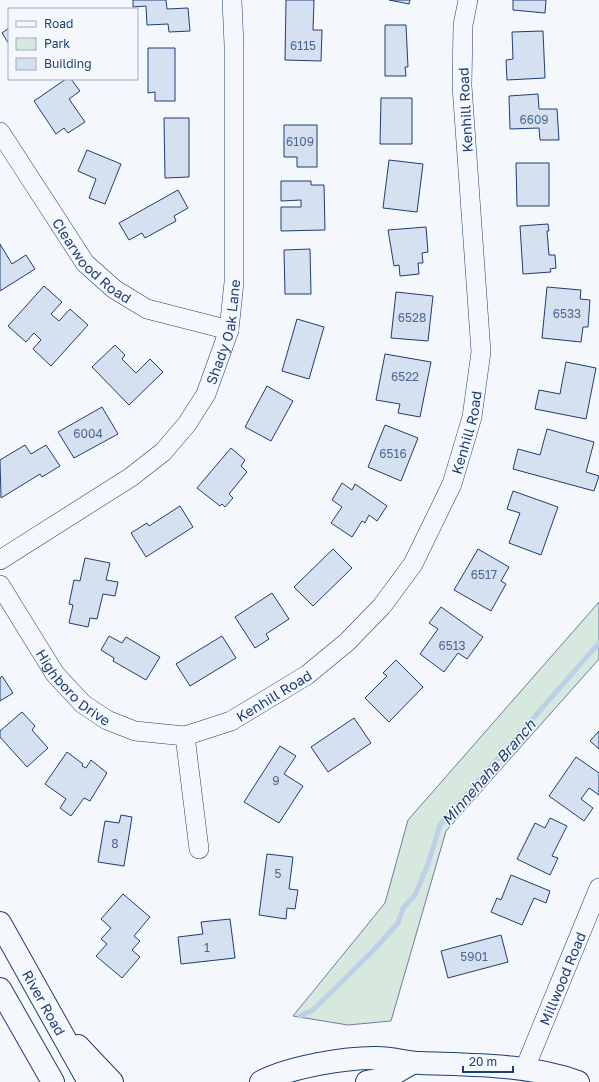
<svg xmlns="http://www.w3.org/2000/svg" width="599" height="1082" viewBox="0 0 599 1082" font-family="'Golos Text',sans-serif">
	<style>
		.green { fill: #d7e8df; stroke: #687fa3 }
		.lines { fill: none; stroke-linecap: round; stroke-linejoin: round }
		.stream { stroke: #bed0e5; stroke-width: 5 }
		.building { fill: #d5e0f0; stroke: #1d3f73 }
		.minor-casing { stroke: #1d3f73; stroke-width: 20 }
		.major-casing { stroke: #1d3f73; stroke-width: 24 }
		.minor { stroke: #f4f7fb; stroke-width: 19 }
		.major { stroke: #f4f7fb; stroke-width: 22 }
		.labels { text-anchor: middle; dominant-baseline: central; stroke-width: 3; stroke-linejoin: round; paint-order: stroke }
		.number-label { font-size: 12px; fill: #4b6792 }
		.street-label { font-size: 14px; fill: #1d3f73; stroke: #f4f7fb }
		.water-label { font-size: 15px; font-style: italic; fill: #1d3f73; stroke: #f4f7fb }
	</style>
	<rect width="100%" height="100%" fill="#f4f7fb"/>
	<path class="green" d="M 599,602 L 599,659 L 446,831 L 391,1021 L 348,1025 L 293,1016 L 385,903 L 408,820 Z"/>
	<g class="lines">
		<path class="stream" d="M 300,1016 L 313,1010 L 372,952 L 398,923 L 403,908 L 415,895 L 428,864 L 440,825 L 599,643"/>
	</g>
	<path class="building" d="M 133,0 L 166,0 L 167,9 L 188,8 L 190,31 L 169,32 L 168,24 L 147,25 L 146,6 L 133,7 Z
		M 286,0 L 314,0 L 313,30 L 322,30 L 321,61 L 285,60 Z
		M 389,0 L 410,0 L 409,4 Z
		M 513,0 L 546,0 L 545,13 L 513,10 Z
		M 385,25 L 406,25 L 408,67 L 405,67 L 406,76 L 385,76 Z
		M 9,28 L 9,44 L 2,33 Z
		M 543,31 L 545,78 L 507,80 L 506,60 L 513,59 L 512,32 Z
		M 148,48 L 175,48 L 175,101 L 155,101 L 155,92 L 148,93 Z
		M 66,79 L 71,79 L 80,91 L 69,99 L 85,122 L 68,133 L 64,128 L 56,134 L 34,101 Z
		M 538,94 L 539,109 L 557,109 L 559,140 L 540,140 L 539,128 L 510,129 L 509,96 Z
		M 381,98 L 412,98 L 412,144 L 380,144 Z
		M 164,118 L 189,118 L 189,177 L 165,178 Z
		M 284,125 L 317,125 L 317,167 L 297,167 L 297,157 L 284,157 Z
		M 87,150 L 121,164 L 105,204 L 89,198 L 96,179 L 78,171 Z
		M 389,160 L 423,164 L 417,212 L 383,208 Z
		M 516,163 L 549,163 L 549,206 L 517,206 Z
		M 281,181 L 311,181 L 311,185 L 324,185 L 325,230 L 281,231 L 281,207 L 301,207 L 301,200 L 281,201 Z
		M 178,190 L 188,208 L 174,216 L 176,221 L 145,238 L 142,233 L 129,240 L 119,223 Z
		M 548,224 L 549,231 L 547,231 L 549,255 L 555,255 L 556,268 L 550,269 L 551,272 L 523,274 L 520,226 Z
		M 426,227 L 428,252 L 422,253 L 423,263 L 418,263 L 419,274 L 400,276 L 399,265 L 394,266 L 388,230 Z
		M 0,244 L 12,264 L 26,255 L 35,269 L 0,291 Z
		M 310,249 L 311,294 L 285,294 L 284,250 Z
		M 44,286 L 62,302 L 51,314 L 59,321 L 70,309 L 88,325 L 51,366 L 33,349 L 41,340 L 34,333 L 26,342 L 8,326 Z
		M 547,287 L 581,290 L 580,299 L 590,300 L 588,327 L 583,327 L 581,342 L 542,338 Z
		M 396,292 L 433,296 L 428,341 L 391,338 Z
		M 297,319 L 324,327 L 309,379 L 282,371 Z
		M 115,345 L 125,355 L 122,359 L 136,373 L 150,359 L 163,372 L 129,405 L 92,367 Z
		M 385,354 L 431,362 L 420,417 L 398,413 L 400,404 L 376,400 Z
		M 566,362 L 596,368 L 586,419 L 535,409 L 539,390 L 560,394 Z
		M 267,386 L 293,401 L 271,441 L 245,427 Z
		M 102,407 L 118,434 L 74,458 L 58,432 Z
		M 385,425 L 418,438 L 401,481 L 368,467 Z
		M 547,429 L 594,442 L 586,472 L 599,476 L 594,491 L 513,469 L 518,449 L 540,455 Z
		M 25,445 L 31,454 L 46,445 L 60,466 L 42,477 L 40,474 L 1,498 L 0,460 Z
		M 231,448 L 245,460 L 241,466 L 247,472 L 229,494 L 233,498 L 225,507 L 222,504 L 220,506 L 197,488 Z
		M 342,483 L 352,490 L 355,484 L 387,506 L 377,521 L 369,515 L 365,523 L 362,521 L 352,537 L 331,523 L 342,507 L 332,500 Z
		M 513,491 L 558,507 L 541,555 L 509,543 L 520,513 L 507,509 Z
		M 180,506 L 193,527 L 146,557 L 131,533 L 147,523 L 149,526 Z
		M 333,549 L 352,568 L 313,606 L 294,587 Z
		M 478,549 L 509,567 L 501,581 L 506,584 L 491,611 L 454,590 Z
		M 85,558 L 110,563 L 106,580 L 118,582 L 115,596 L 103,594 L 97,619 L 90,618 L 88,627 L 69,623 L 73,605 L 69,604 L 74,580 L 80,581 Z
		M 272,593 L 289,619 L 266,634 L 269,639 L 255,648 L 235,617 Z
		M 441,607 L 483,637 L 467,659 L 458,653 L 444,672 L 420,654 L 438,629 L 429,623 Z
		M 109,636 L 122,643 L 126,637 L 160,657 L 146,680 L 113,661 L 114,658 L 101,650 Z
		M 222,636 L 236,658 L 190,686 L 176,664 Z
		M 396,660 L 423,687 L 389,722 L 365,698 L 387,676 L 383,673 Z
		M 2,676 L 13,693 L 0,701 L 0,678 Z
		M 22,712 L 35,726 L 32,730 L 48,748 L 27,767 L 0,737 L 0,731 Z
		M 354,718 L 371,743 L 328,772 L 311,747 Z
		M 599,731 L 599,749 L 590,741 Z
		M 280,746 L 296,756 L 284,774 L 303,786 L 279,823 L 244,802 Z
		M 67,752 L 83,764 L 82,766 L 86,768 L 91,760 L 107,773 L 90,801 L 84,798 L 71,816 L 60,808 L 66,799 L 45,784 Z
		M 576,757 L 599,773 L 599,795 L 589,788 L 581,799 L 593,808 L 584,821 L 549,796 Z
		M 121,815 L 132,817 L 124,866 L 98,862 L 105,821 L 119,823 Z
		M 550,818 L 567,826 L 552,856 L 558,858 L 550,875 L 517,859 L 535,823 L 545,828 Z
		M 267,854 L 293,857 L 289,889 L 298,890 L 295,909 L 287,908 L 286,919 L 259,915 Z
		M 511,875 L 550,891 L 546,903 L 534,898 L 522,925 L 491,912 L 497,898 L 501,900 Z
		M 123,894 L 150,917 L 134,936 L 140,941 L 132,950 L 140,957 L 122,978 L 96,956 L 107,944 L 101,939 L 111,928 L 101,919 Z
		M 230,919 L 235,958 L 181,964 L 178,937 L 203,934 L 201,922 Z
		M 501,935 L 508,962 L 448,978 L 441,951 Z"/>
	<g class="lines">
		<g class="minor-casing">
			<g id="minor">
				<path id="s1" d="M 0,132 L 85,263 L 114,289 L 147,309 L 229,330"/>
				<path id="s2" d="M 0,560 L 131,477 L 163,452 L 187,424 L 206,394 L 229,330 L 234,282 L 234,45 L 232,0"/>
				<path id="s3" d="M 0,585 L 55,674 L 83,704 L 107,720 L 135,731 L 185,736 L 231,721 L 307,675 L 347,642 L 382,606 L 413,564 L 452,484 L 472,417 L 481,352 L 462,86 L 463,25 L 468,0"/>
				<path d="M 185,736 L 199,849"/>
				<path id="s4" d="M 525,1068 L 599,888"/>
			</g>
		</g>
		<g class="major-casing">
			<g id="major">
				<path id="s5" d="M 0,923 L 89,1082"/>
				<path d="M 0,989 L 53,1082"/>
				<path d="M 78,1046 L 112,1082"/>
				<path d="M 261,1082 C 289,1067 347,1057 379,1058 C 393,1058 407,1063 421,1063 C 474,1065 527,1064 578,1082"/>
				<path d="M 367,1082 L 386,1078 L 412,1063"/>
			</g>
		</g>
		<use href="#minor" class="minor"/>
		<use href="#major" class="major"/>
	</g>
	<g class="labels">
		<g class="number-label">
			<text x="303" y="45">6115</text>
			<text x="534" y="119">6609</text>
			<text x="300" y="141">6109</text>
			<text x="567" y="313">6533</text>
			<text x="412" y="317">6528</text>
			<text x="405" y="376">6522</text>
			<text x="88" y="433">6004</text>
			<text x="393" y="453">6516</text>
			<text x="484" y="574">6517</text>
			<text x="452" y="645">6513</text>
			<text x="276" y="780">9</text>
			<text x="115" y="843">8</text>
			<text x="278" y="873">5</text>
			<text x="207" y="947">1</text>
			<text x="474" y="956">5901</text>
		</g>
		<g class="street-label">
			<text transform="translate(465 110) rotate(-93)">Kenhill Road</text>
			<text stroke="none"><textPath href="#s1" startOffset="159">Clearwood Road</textPath></text>
			<text stroke="none"><textPath href="#s2" startOffset="333">Shady Oak Lane</textPath></text>
			<text stroke="none"><textPath href="#s3" startOffset="689">Kenhill Road</textPath></text>
			<text stroke="none"><textPath href="#s3" startOffset="127">Highboro Drive</textPath></text>
			<text stroke="none"><textPath href="#s3" startOffset="353">Kenhill Road</textPath></text>
			<text stroke="none"><textPath href="#s4" startOffset="97">Millwood Road</textPath></text>
			<text stroke="none"><textPath href="#s5" startOffset="91">River Road</textPath></text>
		</g>
		<g class="water-label">
			<text transform="translate(488 772) rotate(-49)">Minnehaha Branch</text>
		</g>
	</g>
	<rect x="8" y="8" width="130" height="72" fill="#f4f7fb" stroke="#9eadc5"/>
	<rect x="16" y="21" width="20" height="6" fill="#f4f7fb" stroke="#9eadc5"/>
	<text x="44" y="28" font-size="12" fill="#1d3f73">Road</text>
	<rect x="16" y="38" width="20" height="12" fill="#d7e8df" stroke="#9eadc5"/>
	<text x="44" y="48" font-size="12" fill="#1d3f73">Park</text>
	<rect x="16" y="58" width="20" height="12" fill="#d5e0f0" stroke="#9eadc5"/>
	<text x="44" y="68" font-size="12" fill="#1d3f73">Building</text>
	<path d="M463 1066v6h50v-6" fill="none" stroke="#1d3f73" stroke-width="2"/>
	<text x="469" y="1066" font-size="12" fill="#1d3f73" stroke="#f4f7fb" stroke-width="3" paint-order="stroke">20 m</text>
</svg>
